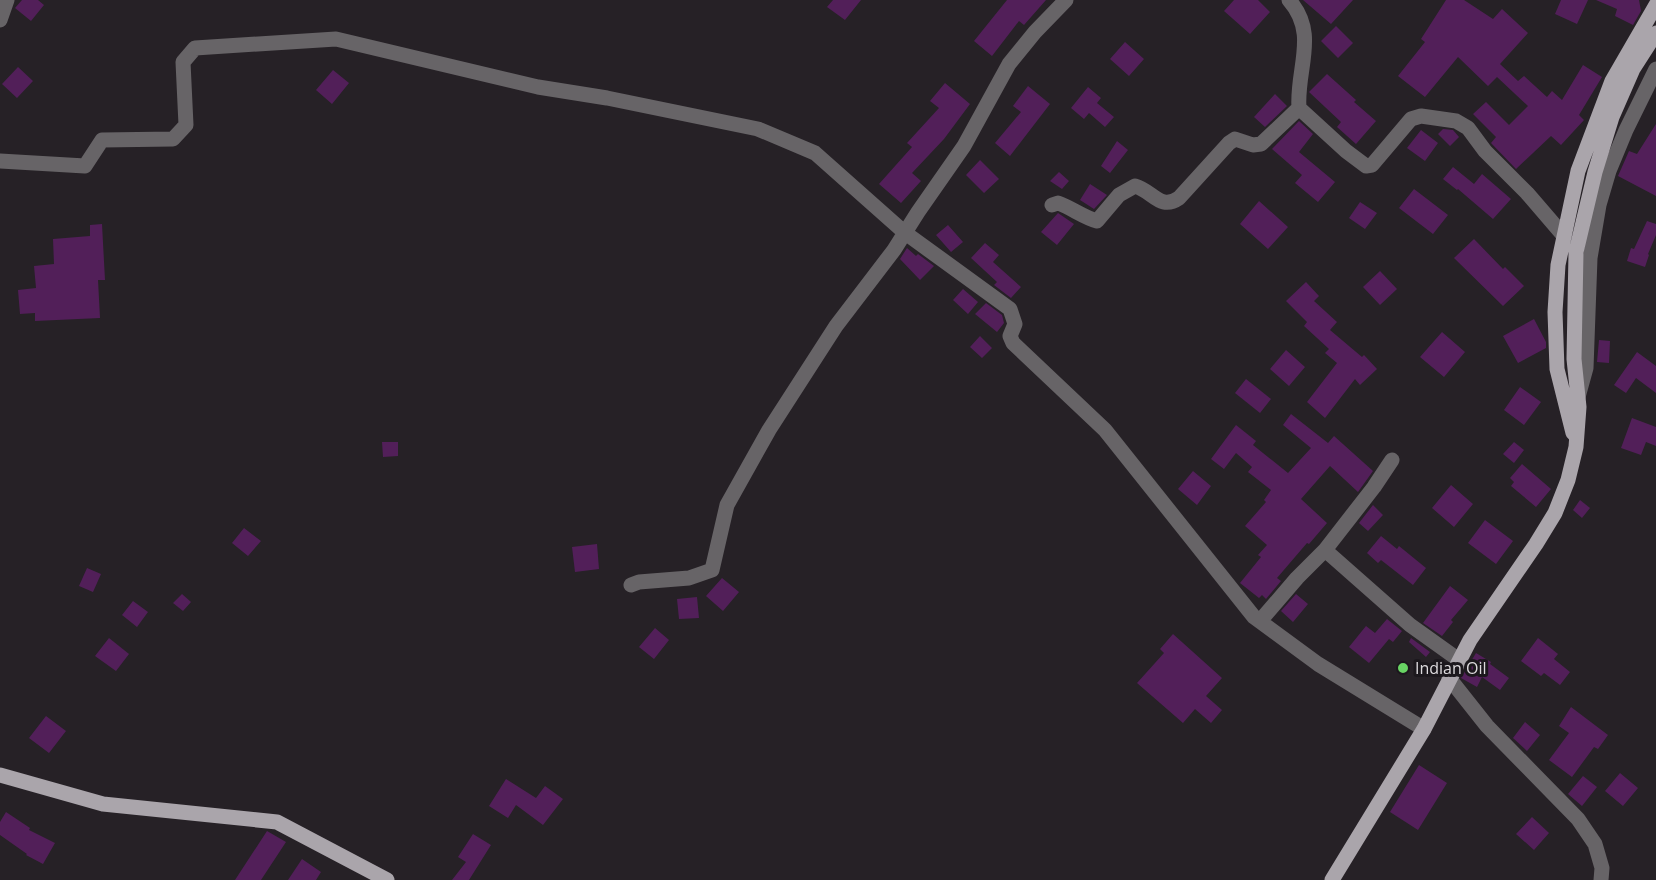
<svg xmlns="http://www.w3.org/2000/svg" width="1656" height="880" viewBox="0 0 1656 880" font-family="'Open Sans',sans-serif">
	<style>
		.building { fill: #521f59 }
		.lines { fill: none; stroke-linecap: round; stroke-linejoin: round }
		.minor { stroke: #676467; stroke-width: 15 }
		.major { stroke: #aaa5ab; stroke-width: 15 }
		.poi-dot { fill: #69d464; stroke: #1c181d; stroke-width: 2 }
		.labels { text-anchor: middle; dominant-baseline: central; stroke-width: 6; stroke-linejoin: round; paint-order: stroke }
		.poi-label { font-size: 16px; fill: #dddadd; stroke: #1c181d; text-anchor: start }
	</style>
	<rect width="100%" height="100%" fill="#262126"/>
	<path class="building" d="M 22,0 L 38,0 L 44,5 L 31,21 L 15,8 Z
		M 833,0 L 861,0 L 845,20 L 827,7 Z
		M 1007,0 L 1046,0 L 1024,25 L 1019,21 L 992,56 L 974,41 Z
		M 1234,0 L 1258,0 L 1270,12 L 1250,34 L 1224,11 Z
		M 1303,0 L 1353,0 L 1331,24 Z
		M 1446,0 L 1464,0 L 1493,19 L 1502,9 L 1528,33 L 1500,64 L 1518,81 L 1524,76 L 1547,97 L 1552,91 L 1562,100 L 1583,65 L 1602,77 L 1579,115 L 1584,120 L 1561,145 L 1551,136 L 1516,169 L 1491,143 L 1496,137 L 1473,114 L 1486,102 L 1509,125 L 1528,106 L 1497,77 L 1488,86 L 1458,57 L 1425,97 L 1398,76 L 1425,42 L 1421,39 Z
		M 1561,0 L 1588,0 L 1577,24 L 1555,14 Z
		M 1596,0 L 1639,0 L 1641,11 L 1633,25 L 1615,16 L 1617,9 Z
		M 1336,26 L 1353,43 L 1338,58 L 1321,41 Z
		M 1125,42 L 1144,59 L 1129,76 L 1110,59 Z
		M 18,67 L 33,81 L 17,98 L 2,84 Z
		M 333,70 L 349,83 L 332,104 L 316,90 Z
		M 1327,74 L 1356,100 L 1354,102 L 1376,121 L 1356,144 L 1337,127 L 1341,122 L 1309,92 Z
		M 945,83 L 970,104 L 944,139 L 912,173 L 921,181 L 901,203 L 879,184 L 912,147 L 907,143 L 939,108 L 930,101 Z
		M 1028,86 L 1050,104 L 1010,156 L 995,143 L 1021,112 L 1013,106 Z
		M 1088,87 L 1101,98 L 1097,103 L 1114,117 L 1105,127 L 1089,113 L 1084,119 L 1071,108 Z
		M 1275,94 L 1287,106 L 1265,127 L 1254,117 Z
		M 1299,121 L 1313,134 L 1299,152 L 1335,182 L 1318,202 L 1295,183 L 1302,175 L 1272,149 Z
		M 1656,124 L 1656,196 L 1618,176 L 1629,151 L 1637,154 Z
		M 1443,129 L 1453,130 L 1459,137 L 1450,146 L 1438,134 Z
		M 1421,130 L 1438,143 L 1425,161 L 1407,148 Z
		M 1117,141 L 1128,150 L 1110,173 L 1101,166 Z
		M 980,160 L 999,179 L 984,193 L 966,175 Z
		M 1453,167 L 1474,184 L 1482,174 L 1511,199 L 1493,219 L 1458,189 L 1457,190 L 1443,179 Z
		M 1059,172 L 1069,181 L 1062,189 L 1050,181 Z
		M 1090,184 L 1107,195 L 1094,209 L 1080,200 Z
		M 1414,189 L 1448,215 L 1433,234 L 1399,208 Z
		M 1259,201 L 1288,227 L 1268,249 L 1240,224 Z
		M 1360,202 L 1377,213 L 1365,229 L 1349,218 Z
		M 1058,213 L 1074,224 L 1057,245 L 1041,232 Z
		M 1647,221 L 1656,224 L 1656,235 L 1648,254 L 1649,255 L 1645,267 L 1627,261 L 1631,248 L 1634,249 Z
		M 102,224 L 105,280 L 98,280 L 100,318 L 35,321 L 35,313 L 20,314 L 18,290 L 36,288 L 34,266 L 54,264 L 53,239 L 90,236 L 90,225 Z
		M 948,225 L 963,242 L 951,252 L 936,235 Z
		M 1474,239 L 1503,269 L 1505,267 L 1524,286 L 1503,306 L 1454,258 Z
		M 985,243 L 999,255 L 993,262 L 1021,287 L 1011,298 L 994,285 L 997,282 L 971,258 Z
		M 907,248 L 916,256 L 918,254 L 934,266 L 920,280 L 900,259 Z
		M 1380,271 L 1397,289 L 1380,305 L 1363,287 Z
		M 1306,282 L 1319,296 L 1314,301 L 1337,322 L 1330,330 L 1362,357 L 1364,355 L 1377,369 L 1360,385 L 1355,379 L 1325,418 L 1307,402 L 1337,363 L 1325,353 L 1329,349 L 1304,326 L 1307,322 L 1286,301 Z
		M 963,289 L 978,302 L 968,314 L 953,300 Z
		M 986,303 L 1002,315 L 1004,323 L 997,332 L 975,314 Z
		M 1534,319 L 1546,342 L 1546,348 L 1518,363 L 1503,336 Z
		M 1442,332 L 1465,352 L 1444,377 L 1420,357 Z
		M 980,336 L 992,348 L 982,358 L 970,347 Z
		M 1599,340 L 1610,341 L 1609,363 L 1597,362 Z
		M 1286,350 L 1305,367 L 1289,386 L 1270,369 Z
		M 1637,352 L 1656,366 L 1656,393 L 1636,378 L 1626,393 L 1614,385 Z
		M 1246,379 L 1271,399 L 1260,413 L 1235,393 Z
		M 1520,387 L 1541,402 L 1524,425 L 1504,410 Z
		M 1291,414 L 1328,443 L 1334,436 L 1373,471 L 1358,492 L 1330,466 L 1301,499 L 1327,523 L 1309,544 L 1307,543 L 1277,578 L 1281,581 L 1266,599 L 1262,595 L 1259,598 L 1240,583 L 1261,557 L 1258,555 L 1267,545 L 1245,526 L 1266,502 L 1264,500 L 1271,490 L 1248,472 L 1252,467 L 1236,453 L 1224,469 L 1211,459 L 1236,425 L 1256,441 L 1253,445 L 1288,473 L 1311,448 L 1283,425 Z
		M 1632,418 L 1656,427 L 1656,446 L 1646,442 L 1641,455 L 1621,448 Z
		M 382,442 L 398,442 L 398,456 L 383,457 Z
		M 1514,442 L 1524,450 L 1514,463 L 1503,454 Z
		M 1522,464 L 1551,489 L 1536,507 L 1511,486 L 1514,482 L 1510,478 Z
		M 1193,471 L 1211,486 L 1197,505 L 1178,489 Z
		M 1451,485 L 1473,504 L 1454,527 L 1432,508 Z
		M 1580,500 L 1590,508 L 1582,518 L 1573,510 Z
		M 1373,505 L 1383,515 L 1368,531 L 1359,523 Z
		M 1485,520 L 1513,541 L 1496,564 L 1468,543 Z
		M 244,528 L 261,541 L 248,556 L 232,543 Z
		M 1381,536 L 1397,549 L 1399,546 L 1426,568 L 1413,585 L 1381,560 L 1378,563 L 1367,553 Z
		M 597,544 L 599,569 L 575,572 L 572,547 Z
		M 87,568 L 101,574 L 93,592 L 79,586 Z
		M 722,578 L 739,592 L 723,611 L 706,596 Z
		M 1450,586 L 1468,600 L 1451,620 L 1453,622 L 1442,636 L 1423,623 Z
		M 182,594 L 191,602 L 183,611 L 173,603 Z
		M 1296,594 L 1308,604 L 1293,622 L 1281,611 Z
		M 697,597 L 699,618 L 679,619 L 677,599 Z
		M 133,601 L 148,612 L 137,627 L 122,615 Z
		M 1387,619 L 1402,631 L 1393,642 L 1389,639 L 1369,663 L 1349,647 L 1366,626 L 1375,633 Z
		M 655,628 L 669,640 L 654,659 L 639,647 Z
		M 1173,634 L 1222,678 L 1206,696 L 1222,710 L 1211,723 L 1195,709 L 1183,723 L 1137,683 L 1164,653 L 1160,649 Z
		M 109,638 L 129,654 L 116,671 L 95,656 Z
		M 1411,638 L 1430,652 L 1426,657 L 1409,642 Z
		M 1538,638 L 1558,654 L 1554,659 L 1570,672 L 1560,685 L 1544,673 L 1541,676 L 1521,661 Z
		M 1476,653 L 1491,662 L 1490,664 L 1509,678 L 1500,690 L 1482,677 L 1477,687 L 1461,678 Z
		M 1571,707 L 1608,735 L 1598,749 L 1594,747 L 1572,777 L 1549,760 L 1569,733 L 1559,726 Z
		M 46,716 L 66,731 L 49,753 L 29,738 Z
		M 1525,722 L 1540,735 L 1527,751 L 1513,738 Z
		M 1419,765 L 1447,783 L 1418,830 L 1390,812 Z
		M 1620,773 L 1638,788 L 1623,806 L 1605,791 Z
		M 1583,776 L 1597,787 L 1582,806 L 1568,794 Z
		M 506,779 L 536,798 L 545,786 L 563,799 L 543,825 L 516,805 L 508,818 L 489,806 Z
		M 6,812 L 30,828 L 29,830 L 55,843 L 43,864 L 26,855 L 27,854 L 0,835 L 0,822 Z
		M 1532,817 L 1549,833 L 1534,850 L 1516,834 Z
		M 267,831 L 286,842 L 261,880 L 235,880 Z
		M 473,834 L 491,845 L 469,880 L 452,880 L 466,862 L 458,857 Z
		M 302,859 L 321,872 L 316,880 L 288,880 Z"/>
	<g class="lines">
		<path class="minor" d="M 1289,0 C 1319,34 1296,69 1299,108 L 1346,151 L 1366,166 L 1372,165 L 1411,119 L 1421,116 L 1456,121 L 1468,128 L 1485,151 L 1527,193 L 1564,236
			M 0,20 L 7,0
			M 0,161 L 85,166 L 102,140 L 173,139 L 186,125 L 183,62 L 195,48 L 336,39 L 538,87 L 607,98 L 758,129 L 815,153 L 904,232 L 1010,309 L 1015,324 L 1010,336 L 1013,343 L 1105,430 L 1254,617 L 1318,664 L 1424,729
			M 1052,205 L 1058,203 C 1072,208 1083,217 1097,221 L 1119,195 L 1135,186 C 1153,191 1160,211 1179,198 L 1229,143 L 1235,139 L 1253,145 L 1261,144 L 1299,108
			M 1578,397 L 1586,368 L 1590,258 L 1599,205 L 1609,171 L 1626,130 L 1656,69
			M 1392,460 L 1374,487 L 1325,550 L 1410,625 L 1459,660
			M 631,585 L 639,582 L 689,578 L 712,570 L 727,505 L 769,430 L 836,326 L 894,250 L 918,212 L 964,146 L 1009,64 L 1035,32 L 1066,0
			M 1260,621 L 1297,578 L 1325,550
			M 1449,678 L 1487,726 L 1578,819 L 1595,844 L 1602,868 L 1601,880"/>
		<path class="major" d="M 1573,433 L 1557,369 L 1555,312 L 1558,265 L 1578,171 L 1612,81 L 1656,5
			M 0,775 L 103,804 L 277,822 L 387,880
			M 1332,880 L 1424,729 L 1470,640 L 1536,544 L 1555,513 L 1568,480 L 1576,447 L 1579,407 L 1574,359 L 1576,252 L 1595,172 L 1612,117 L 1633,69 L 1656,33"/>
	</g>
	<circle class="poi-dot" cx="1403" cy="668" r="6"/>
	<g class="labels">
		<g class="poi-label">
			<text x="1415" y="668">Indian Oil</text>
		</g>
	</g>
</svg>
